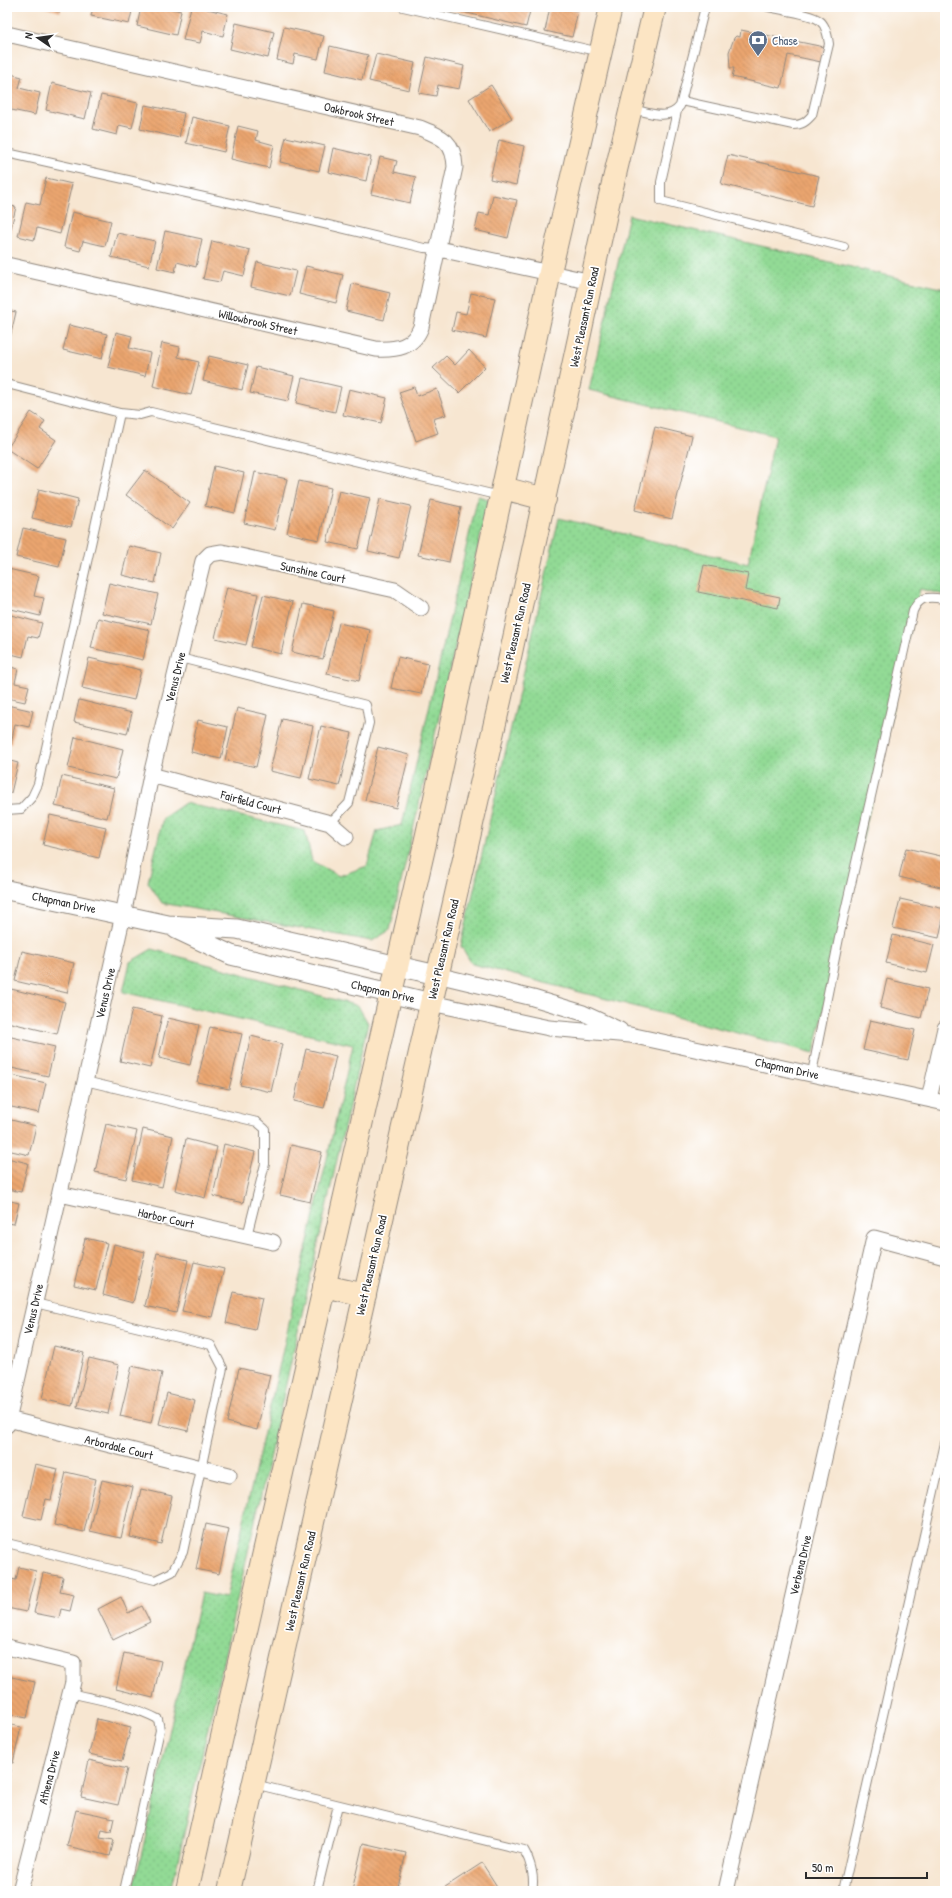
<svg xmlns="http://www.w3.org/2000/svg" width="952" height="1898" viewBox="0 0 952 1898" font-family="'Patrick Hand',sans-serif">
	<style>
		.grass { fill: url(#grass-dots); stroke: #5e8260 }
		.building { fill: url(#building-back-hatch) }
		.lines { fill: none; stroke-linecap: round; stroke-linejoin: round }
		.service-casing { stroke: #91887e; stroke-width: 10 }
		.minor-casing { stroke: #91887e; stroke-width: 17 }
		.tertiary-casing { stroke: #91887e; stroke-width: 21 }
		.secondary-casing { stroke: #91887e; stroke-width: 24 }
		.service { stroke: #fff; stroke-width: 8 }
		.minor { stroke: #fff; stroke-width: 15 }
		.tertiary { stroke: #fff; stroke-width: 19 }
		.secondary { stroke: #fce5c4; stroke-width: 22 }
		.labels { text-anchor: middle; dominant-baseline: central; stroke-width: 3.5; stroke-linejoin: round; paint-order: stroke }
		.service-label { font-size: 12px; fill: #4e5e75; stroke: #fff; text-anchor: start }
		.street-label { font-size: 12px; fill: #2b2b2b; stroke: #fff }
	</style>
	<defs>
		<pattern id="grass-dots" width="8" height="8" patternUnits="userSpaceOnUse"><rect width="8" height="8" fill="#92da95"/><path d="M2 2h.1M6 6h.1" fill="none" stroke="#7ebb81" stroke-width="1.8" stroke-linecap="round"/></pattern>
		<pattern id="building-back-hatch" width="6" height="6" patternUnits="userSpaceOnUse"><rect width="6" height="6" fill="#eba670"/><path d="M-1 5l2 2M0 0l6 6M5-1l2 2" fill="none" stroke="#bf875c"/></pattern>
	</defs>
	<rect width="100%" height="100%" fill="#fff"/>
	<filter id="ink" filterUnits="userSpaceOnUse"><feTurbulence type="fractalNoise" baseFrequency=".025" numOctaves="2"/><feDisplacementMap in="SourceGraphic" scale="8" xChannelSelector="R" yChannelSelector="G"/><feConvolveMatrix kernelMatrix="1 2 1 2 8 2 1 2 1" color-interpolation-filters="sRGB"/></filter>
	<filter id="wash" filterUnits="userSpaceOnUse"><feTurbulence type="fractalNoise" baseFrequency=".012" numOctaves="4" result="noise"/><feDisplacementMap in="SourceGraphic" scale="16" xChannelSelector="R" yChannelSelector="G"/><feGaussianBlur stdDeviation="0.9" result="paint"/><feColorMatrix in="noise" values="0 0 0 0 0 0 0 0 0 0 0 0 0 0 0 0 0 1.4 0 .05"/><feComposite in="paint" operator="in"/></filter>
	<g filter="url(#wash)">
		<rect width="100%" height="100%" fill="#f7e6d1"/>
		<path class="grass" d="M 629,215 L 945,289 L 945,595 L 920,589 L 814,1053 L 472,964 L 461,946 L 559,518 L 748,564 L 775,436 L 589,390 Z
			M 478,496 L 489,499 L 390,930 L 372,941 L 162,903 L 148,882 L 163,818 L 185,803 L 305,831 L 312,861 L 339,876 L 367,866 L 377,831 L 402,825 Z
			M 152,949 L 358,1006 L 368,1023 L 171,1891 L 133,1891 L 201,1593 L 226,1598 L 353,1045 L 123,992 L 130,962 Z"/>
		<g id="blocks">
			<path class="building" d="M 43,7 L 61,7 L 60,12 Z
				M 93,7 L 133,7 L 129,24 L 91,16 Z
				M 141,7 L 164,7 L 181,11 L 176,35 L 137,26 Z
				M 191,7 L 208,7 L 207,9 L 228,14 L 223,36 L 203,31 L 200,43 L 183,40 Z
				M 442,7 L 531,7 L 526,27 Z
				M 550,7 L 561,7 L 578,11 L 572,37 L 545,31 Z
				M 236,23 L 274,32 L 268,58 L 230,49 Z
				M 284,27 L 324,36 L 318,59 L 295,54 L 293,64 L 277,60 Z
				M 741,30 L 824,47 L 821,62 L 788,55 L 781,88 L 732,77 L 734,68 L 730,68 L 729,52 L 734,38 L 736,36 L 740,37 Z
				M 330,46 L 368,55 L 362,80 L 325,71 Z
				M 376,54 L 415,63 L 409,90 L 369,81 Z
				M 427,57 L 464,66 L 459,89 L 438,85 L 436,96 L 419,93 Z
				M 7,73 L 22,77 L 19,88 L 40,93 L 35,115 L 7,109 Z
				M 52,83 L 91,93 L 85,119 L 46,110 Z
				M 491,85 L 512,118 L 489,132 L 469,99 Z
				M 101,95 L 138,103 L 132,128 L 119,125 L 117,135 L 93,129 Z
				M 145,105 L 184,113 L 179,138 L 140,129 Z
				M 192,117 L 230,126 L 224,152 L 186,143 Z
				M 238,126 L 258,131 L 256,140 L 274,145 L 269,168 L 231,159 Z
				M 286,137 L 325,146 L 319,171 L 280,162 Z
				M 499,140 L 524,146 L 516,185 L 490,179 Z
				M 333,148 L 371,157 L 366,181 L 328,172 Z
				M 728,155 L 819,176 L 812,206 L 721,184 Z
				M 380,157 L 397,161 L 394,172 L 416,177 L 410,203 L 371,194 Z
				M 46,178 L 72,184 L 60,234 L 37,228 L 34,240 L 18,236 L 26,202 L 40,205 Z
				M 493,195 L 517,200 L 508,238 L 475,230 L 479,213 L 489,215 Z
				M 7,205 L 16,207 L 10,232 L 7,231 Z
				M 72,212 L 111,221 L 105,246 L 83,241 L 80,251 L 64,247 Z
				M 165,231 L 202,239 L 196,267 L 177,262 L 175,272 L 157,268 Z
				M 117,233 L 155,241 L 149,266 L 111,257 Z
				M 212,241 L 250,250 L 244,276 L 223,271 L 220,282 L 203,279 Z
				M 257,262 L 296,271 L 290,296 L 251,287 Z
				M 306,266 L 343,275 L 336,303 L 299,294 Z
				M 352,284 L 390,293 L 384,320 L 346,311 Z
				M 471,293 L 495,298 L 486,338 L 452,330 L 456,312 L 466,314 Z
				M 7,310 L 16,312 L 10,338 L 7,337 Z
				M 69,325 L 107,334 L 102,359 L 63,350 Z
				M 116,332 L 132,336 L 129,348 L 150,353 L 145,376 L 108,367 Z
				M 162,343 L 180,347 L 178,357 L 199,362 L 191,395 L 153,386 Z
				M 469,350 L 485,367 L 459,393 L 433,368 L 446,356 L 455,365 Z
				M 209,356 L 248,365 L 242,390 L 203,381 Z
				M 256,367 L 294,376 L 288,401 L 250,393 Z
				M 302,378 L 341,387 L 335,412 L 296,403 Z
				M 414,387 L 417,396 L 437,389 L 446,415 L 433,419 L 438,433 L 416,441 L 399,392 Z
				M 349,389 L 387,398 L 381,423 L 343,415 Z
				M 31,412 L 45,421 L 40,429 L 56,440 L 37,469 L 7,449 Z
				M 655,427 L 692,436 L 672,519 L 635,510 Z
				M 214,466 L 244,473 L 235,513 L 205,506 Z
				M 145,470 L 190,503 L 172,529 L 126,495 Z
				M 255,472 L 287,479 L 275,530 L 244,523 Z
				M 299,481 L 331,488 L 319,540 L 287,533 Z
				M 39,489 L 78,499 L 71,527 L 32,518 Z
				M 339,491 L 370,498 L 358,549 L 327,542 Z
				M 380,499 L 411,506 L 399,558 L 368,551 Z
				M 431,500 L 461,507 L 449,562 L 418,555 Z
				M 23,528 L 66,538 L 59,567 L 16,557 Z
				M 129,546 L 161,553 L 155,583 L 122,575 Z
				M 704,565 L 748,574 L 745,590 L 780,597 L 778,608 L 698,592 Z
				M 8,569 L 39,576 L 34,596 L 44,598 L 40,616 L 7,608 Z
				M 109,583 L 158,594 L 151,624 L 102,613 Z
				M 227,587 L 258,594 L 246,645 L 215,638 Z
				M 263,595 L 293,602 L 281,654 L 251,647 Z
				M 303,604 L 334,611 L 323,659 L 292,652 Z
				M 7,614 L 42,623 L 38,638 L 28,636 L 23,657 L 7,653 Z
				M 98,618 L 150,630 L 143,660 L 91,648 Z
				M 339,623 L 370,630 L 359,681 L 327,674 Z
				M 398,657 L 428,664 L 421,694 L 391,688 Z
				M 89,658 L 141,670 L 134,700 L 82,688 Z
				M 7,666 L 18,669 L 15,683 L 29,686 L 25,702 L 7,698 Z
				M 79,700 L 132,713 L 127,734 L 74,722 Z
				M 7,705 L 33,711 L 29,727 L 15,724 L 11,744 L 7,744 Z
				M 237,708 L 268,715 L 256,767 L 225,760 Z
				M 282,719 L 313,726 L 301,778 L 270,771 Z
				M 198,720 L 228,727 L 221,759 L 191,752 Z
				M 321,726 L 352,733 L 339,786 L 309,779 Z
				M 75,737 L 123,749 L 116,779 L 68,768 Z
				M 378,747 L 409,755 L 396,808 L 365,800 Z
				M 7,760 L 18,763 L 11,793 L 7,792 Z
				M 62,776 L 114,788 L 107,818 L 55,806 Z
				M 50,815 L 106,827 L 99,858 L 43,845 Z
				M 906,848 L 945,857 L 945,888 L 899,877 Z
				M 900,899 L 945,909 L 939,938 L 893,928 Z
				M 893,935 L 934,945 L 927,973 L 886,963 Z
				M 22,951 L 74,963 L 67,993 L 15,981 Z
				M 887,979 L 928,989 L 921,1018 L 880,1008 Z
				M 11,989 L 65,1002 L 57,1034 L 7,1022 L 7,1005 Z
				M 132,1009 L 162,1016 L 150,1068 L 120,1061 Z
				M 168,1018 L 199,1025 L 190,1065 L 159,1058 Z
				M 870,1020 L 915,1030 L 908,1060 L 863,1050 Z
				M 210,1027 L 242,1034 L 229,1089 L 197,1082 Z
				M 7,1036 L 55,1047 L 48,1076 L 7,1067 Z
				M 251,1036 L 282,1044 L 271,1092 L 240,1085 Z
				M 306,1049 L 336,1056 L 324,1108 L 294,1101 Z
				M 7,1074 L 46,1083 L 39,1113 L 7,1106 Z
				M 7,1119 L 36,1126 L 29,1155 L 7,1150 Z
				M 106,1124 L 137,1131 L 126,1179 L 95,1172 Z
				M 143,1129 L 173,1136 L 162,1187 L 132,1180 Z
				M 186,1139 L 217,1147 L 205,1198 L 175,1190 Z
				M 224,1144 L 255,1152 L 243,1203 L 213,1196 Z
				M 291,1145 L 322,1152 L 310,1202 L 280,1195 Z
				M 7,1158 L 28,1163 L 21,1192 L 7,1189 Z
				M 7,1200 L 19,1203 L 14,1224 L 7,1223 Z
				M 85,1238 L 107,1243 L 96,1290 L 74,1285 Z
				M 114,1244 L 145,1252 L 133,1303 L 103,1295 Z
				M 157,1253 L 188,1260 L 176,1313 L 145,1306 Z
				M 194,1262 L 224,1269 L 212,1317 L 182,1311 Z
				M 233,1292 L 262,1298 L 255,1330 L 226,1323 Z
				M 54,1346 L 84,1353 L 72,1406 L 42,1399 Z
				M 89,1358 L 119,1365 L 108,1414 L 77,1407 Z
				M 132,1366 L 162,1373 L 151,1423 L 120,1416 Z
				M 239,1368 L 270,1375 L 257,1430 L 227,1422 Z
				M 167,1393 L 195,1400 L 188,1431 L 159,1424 Z
				M 35,1464 L 58,1469 L 51,1500 L 46,1499 L 41,1520 L 23,1516 Z
				M 66,1472 L 96,1479 L 84,1532 L 54,1525 Z
				M 102,1480 L 133,1487 L 121,1538 L 90,1531 Z
				M 141,1489 L 172,1496 L 161,1544 L 130,1537 Z
				M 206,1524 L 229,1529 L 219,1574 L 196,1569 Z
				M 19,1567 L 36,1571 L 26,1612 L 7,1608 L 7,1578 L 16,1580 Z
				M 43,1573 L 63,1577 L 60,1592 L 74,1595 L 70,1611 L 61,1609 L 59,1618 L 34,1613 Z
				M 121,1597 L 128,1613 L 142,1606 L 150,1622 L 113,1640 L 98,1609 Z
				M 124,1653 L 161,1661 L 153,1698 L 116,1689 Z
				M 7,1676 L 35,1682 L 27,1718 L 7,1714 Z
				M 97,1719 L 131,1727 L 122,1761 L 89,1754 Z
				M 7,1724 L 21,1727 L 13,1763 L 7,1762 Z
				M 89,1760 L 127,1769 L 118,1805 L 81,1797 Z
				M 7,1769 L 11,1770 L 8,1785 L 7,1785 Z
				M 76,1810 L 114,1818 L 111,1832 L 102,1830 L 100,1838 L 114,1840 L 110,1856 L 67,1846 Z
				M 363,1843 L 406,1853 L 397,1891 L 352,1891 Z
				M 482,1863 L 500,1891 L 439,1891 Z"/>
		</g>
	</g>
	<g filter="url(#ink)">
		<use href="#blocks" fill-opacity="0" stroke="#91887e" stroke-width="1"/>
		<g class="lines">
			<g class="service-casing">
				<path id="service" d="M 403,7 L 600,52
					M 682,101 L 793,125 C 802,125 806,122 812,115 L 829,44 C 828,37 826,25 820,21 C 813,14 779,10 768,7
					M 632,109 C 648,112 668,122 680,106 L 705,7
					M 677,111 L 661,182 L 661,201 L 844,247
					M 7,153 L 316,222 L 424,248 L 439,249
					M 7,384 L 120,413 L 140,415 L 151,412 L 500,496
					M 180,658 L 366,705 L 369,723 L 349,803 L 330,823
					M 7,810 L 21,809 L 32,797 L 38,784 L 120,413
					M 812,1073 L 840,933 L 913,611 C 920,595 929,597 945,599
					M 85,1081 L 257,1122 L 265,1129 L 265,1164 L 247,1236
					M 7,1543 L 155,1580 L 172,1572 L 183,1552 L 223,1368 L 211,1345 L 35,1303
					M 70,1693 C 99,1700 131,1705 158,1719 L 160,1730 L 124,1891
					M 254,1784 L 524,1850 C 531,1862 535,1878 532,1891
					M 317,1891 L 338,1805
					M 843,1891 L 945,1443"/>
			</g>
			<g class="minor-casing">
				<path id="minor" d="M 7,34 L 420,128 C 442,137 454,141 455,167 L 421,327 C 413,348 396,350 376,349 L 7,265
					M 439,249 L 592,282
					M 151,775 L 330,823 L 346,837
					M 437,975 L 533,998 L 583,1013 L 620,1030
					M 431,1003 L 549,1028 L 630,1035 L 945,1103
					M 929,1099 L 945,1028
					M 60,1194 L 273,1242
					M 8,1419 L 229,1475
					M 7,1425 L 123,915 L 151,775 L 203,561 L 210,554 L 222,552 L 395,590 L 421,608
					M 7,1647 L 73,1663 L 73,1682 L 20,1891
					M 726,1891 L 874,1238 L 945,1257"/>
			</g>
			<g class="tertiary-casing">
				<path id="tertiary" d="M 7,890 L 168,925 L 237,929 L 437,975
					M 176,929 L 231,955 L 431,1003"/>
			</g>
			<g class="secondary-casing">
				<path id="secondary" d="M 503,488 L 545,499
					M 324,1286 L 365,1295
					M 187,1891 L 424,848 L 550,272 L 611,7
					M 229,1891 L 510,657 L 608,204 L 655,7"/>
			</g>
			<use href="#service" class="service"/>
			<use href="#minor" class="minor"/>
			<use href="#tertiary" class="tertiary"/>
			<use href="#secondary" class="secondary"/>
		</g>
	</g>
	<defs>
		<g id="bank-pin" transform="scale(1)"><path d="M0 17L-7.5 6A9.5 9.5 0 1 1 7.5 6Z" fill="#5c6f8a" stroke="#fff"/><path d="M-6-4H6V4H-6ZM0-2.3a2.3 2.3 0 1 0 0 4.6a2.3 2.3 0 1 0 0-4.6Z" fill="#fff"/></g>
	</defs>
	<g fill-rule="evenodd">
		<use href="#bank-pin" x="758" y="40"/>
	</g>
	<g class="labels">
		<g class="service-label">
			<text x="772" y="40">Chase</text>
		</g>
		<g class="street-label">
			<text transform="translate(359 114) rotate(13)">Oakbrook Street</text>
			<text transform="translate(584 317) rotate(-78)">West Pleasant Run Road</text>
			<text transform="translate(258 322) rotate(13)">Willowbrook Street</text>
			<text transform="translate(313 572) rotate(12)">Sunshine Court</text>
			<text transform="translate(515 633) rotate(-77)">West Pleasant Run Road</text>
			<text transform="translate(175 677) rotate(-76)">Venus Drive</text>
			<text transform="translate(251 802) rotate(15)">Fairfield Court</text>
			<text transform="translate(64 902) rotate(12)">Chapman Drive</text>
			<text transform="translate(443 949) rotate(-77)">West Pleasant Run Road</text>
			<text transform="translate(383 991) rotate(13)">Chapman Drive</text>
			<text transform="translate(105 993) rotate(-77)">Venus Drive</text>
			<text transform="translate(787 1068) rotate(12)">Chapman Drive</text>
			<text transform="translate(166 1218) rotate(13)">Harbor Court</text>
			<text transform="translate(371 1265) rotate(-77)">West Pleasant Run Road</text>
			<text transform="translate(33 1309) rotate(-77)">Venus Drive</text>
			<text transform="translate(119 1447) rotate(14)">Arbordale Court</text>
			<text transform="translate(800 1565) rotate(-77)">Verbena Drive</text>
			<text transform="translate(300 1581) rotate(-77)">West Pleasant Run Road</text>
			<text transform="translate(49 1777) rotate(-76)">Athena Drive</text>
		</g>
	</g>
	<rect width="952" height="1898" fill="none" stroke="#fff" stroke-width="24"/>
	<g transform="translate(38 38) rotate(283)" stroke="#ffffff" stroke-width="3" paint-order="stroke">
	<path d="M0-3L7 15L0 10L-7 15Z" fill="#2b2b2b"/>
	<text y="-6" font-size="11" font-weight="bold" text-anchor="middle" fill="#2b2b2b">N</text>
	</g>
	<path d="M806 1872v6h121v-6" fill="none" stroke="#2b2b2b" stroke-width="2"/>
	<text x="812" y="1872" font-size="12" fill="#2b2b2b" stroke="#ffffff" stroke-width="3" paint-order="stroke">50 m</text>
</svg>
